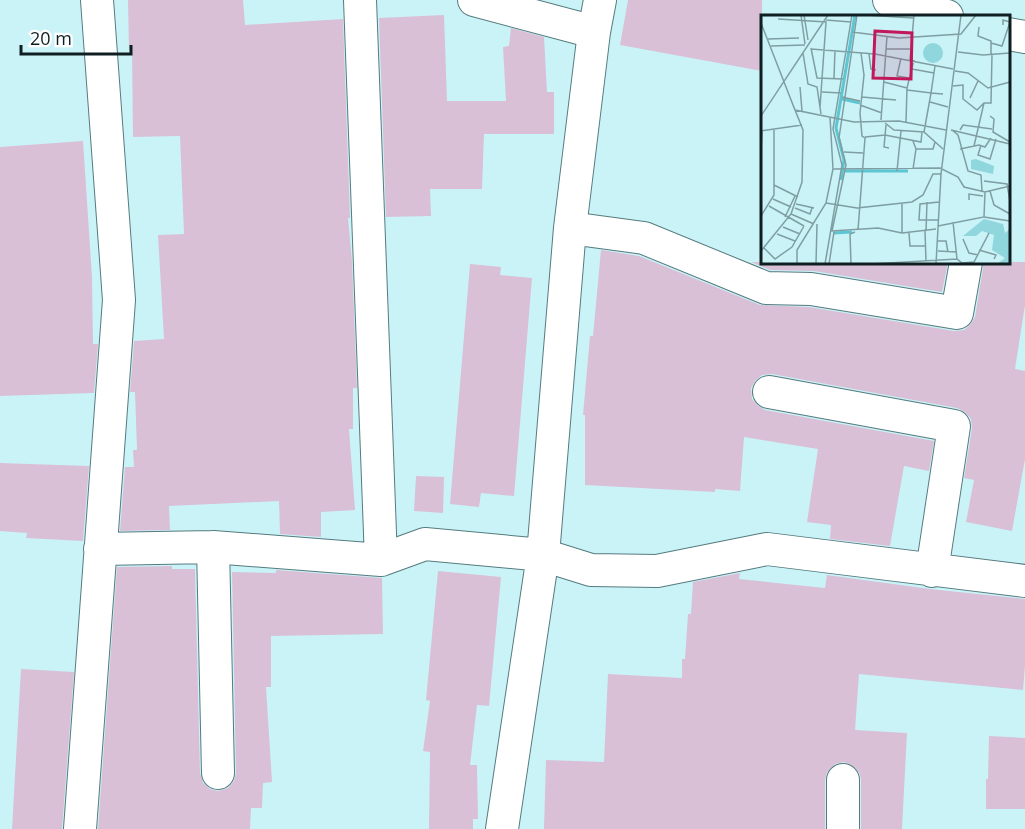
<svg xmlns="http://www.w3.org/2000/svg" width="1025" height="829" viewBox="0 0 1025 829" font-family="'Open Sans',sans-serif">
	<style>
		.building { fill: #d9c0d7 }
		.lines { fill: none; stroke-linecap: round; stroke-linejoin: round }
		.street-casing { stroke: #557b7f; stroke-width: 34 }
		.street { stroke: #fff; stroke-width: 32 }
		.inset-river { fill: none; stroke: #5cc6d2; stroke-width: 3 }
		.inset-road { fill: none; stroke: #7f9ea2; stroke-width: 1.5 }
		.view { fill: #c2185b; fill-opacity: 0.15; stroke: #c2185b; stroke-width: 3 }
		.inset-edge { fill: none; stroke: #0f1f21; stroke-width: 3 }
	</style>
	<rect width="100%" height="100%" fill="#caf3f8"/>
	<path class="building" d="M 128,0 L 243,0 L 245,25 L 343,19 L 350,218 L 348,218 L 352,261 L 357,388 L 353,388 L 353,429 L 349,429 L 355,510 L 321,512 L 321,537 L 280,534 L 279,501 L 169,506 L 170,530 L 120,531 L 125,467 L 134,467 L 133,450 L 137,450 L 135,392 L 130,392 L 134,341 L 164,339 L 158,235 L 184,234 L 180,136 L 133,137 L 132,50 L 129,50 Z
		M 628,0 L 762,0 L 762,71 L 620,45 Z
		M 444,15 L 447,101 L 506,101 L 503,47 L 509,46 L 511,28 L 544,37 L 547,92 L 554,92 L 554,134 L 484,134 L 482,189 L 430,189 L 431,216 L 386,217 L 379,18 Z
		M 83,141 L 92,277 L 93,344 L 98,344 L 94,393 L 0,396 L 0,147 Z
		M 601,250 L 639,256 L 760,305 L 809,307 L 954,331 L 964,330 L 970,325 L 975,317 L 984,262 L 1025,262 L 1025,305 L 1015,369 L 1025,371 L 1025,459 L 1012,531 L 966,522 L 974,480 L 964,478 L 972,428 L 971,419 L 965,412 L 957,408 L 772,374 L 762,375 L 756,380 L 751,388 L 752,399 L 757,405 L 765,410 L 934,441 L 929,471 L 904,466 L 890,546 L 830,539 L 831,525 L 807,522 L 818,449 L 744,437 L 740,491 L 715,489 L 715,492 L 585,485 L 585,415 L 583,415 L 590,336 L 593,336 Z
		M 751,262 L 948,262 L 942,292 L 814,271 L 770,270 Z
		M 470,264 L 501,267 L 500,275 L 532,278 L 514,496 L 481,493 L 479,507 L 450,504 Z
		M 0,463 L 89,466 L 83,541 L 26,538 L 27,533 L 0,531 Z
		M 416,476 L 444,477 L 443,513 L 414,511 Z
		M 172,566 L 172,569 L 195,569 L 200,773 L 203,783 L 210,789 L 218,791 L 228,788 L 234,781 L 236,773 L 232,572 L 276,573 L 276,570 L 382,578 L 383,634 L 271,636 L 271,687 L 266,687 L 272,782 L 263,783 L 262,808 L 251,808 L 250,829 L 98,829 L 117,567 Z
		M 438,571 L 501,577 L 489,706 L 477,705 L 470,765 L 477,765 L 478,819 L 473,819 L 473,829 L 429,829 L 430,752 L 423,751 L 430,701 L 426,700 Z
		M 740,573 L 739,579 L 825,588 L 827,575 L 930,589 L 1025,599 L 1025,665 L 1023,690 L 859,674 L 855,730 L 907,733 L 902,829 L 861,829 L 861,779 L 859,772 L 852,765 L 844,762 L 835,764 L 827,772 L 825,780 L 825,829 L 544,829 L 546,760 L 604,762 L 608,674 L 682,678 L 682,659 L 685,659 L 688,614 L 691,614 L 693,582 Z
		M 21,669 L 74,672 L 62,829 L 12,829 Z
		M 989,736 L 1025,738 L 1025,809 L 986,809 L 986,779 L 988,779 Z"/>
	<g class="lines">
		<g class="street-casing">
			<path id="street" d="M 360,0 L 381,560
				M 474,0 L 594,32
				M 889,0 L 947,16
				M 1008,34 L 1025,37
				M 570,228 L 644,238 L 766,288 L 811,289 L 957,313 L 966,262
				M 769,392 L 954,426 L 932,571
				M 213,547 L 218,773
				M 100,549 L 213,547 L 381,560 L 425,544 L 543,555 L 591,570 L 657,571 L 767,549 L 1025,581
				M 843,780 L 843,829
				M 80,829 L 119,300 L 97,0
				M 502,829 L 543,555 L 570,228 L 594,32 L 600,0"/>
		</g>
		<use href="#street" class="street"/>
	</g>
	<g transform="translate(761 15)">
		<rect width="249" height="249" fill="#caf3f8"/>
		<path d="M162 38a10 10 0 1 1 20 0a10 10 0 1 1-20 0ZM 215,144 L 233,151 L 232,159 L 210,154 L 210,145 ZM 223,204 L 242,209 L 244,218 L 249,214 L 249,249 L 236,249 L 244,243 L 231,235 L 233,220 L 221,216 L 215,221 L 202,221 Z" fill="#90d6dd"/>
		<path class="inset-river" d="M 81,84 L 99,88M 83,156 L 147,156M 80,165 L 83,145 L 75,113 L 94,0M 72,218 L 91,217"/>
		<path class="inset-road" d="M 40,0 L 44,29M 43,0 L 47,25M 104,0 L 152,3M 17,4 L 65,7 L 59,92M 65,5 L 90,7M 0,8 L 34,95 L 93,107 L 138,106 L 185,115M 218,12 L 217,21 L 230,26 L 230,39M 91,17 L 138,23 L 200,19 L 215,0M 7,24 L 38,23M 230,28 L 241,31 L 249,7 L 242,5 L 242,10M 10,31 L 44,30M 50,33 L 56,63 L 82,64M 50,34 L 114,39 L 192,54M 125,34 L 151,34M 197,37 L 222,40 L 249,38M 42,38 L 47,69 L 56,72 L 60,99M 108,39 L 110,54 L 115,55M 140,43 L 136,61 L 148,63M 149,45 L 153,0M 151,54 L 173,58M 194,56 L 207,58 L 227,73 L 249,67M 73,63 L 74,35M 123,67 L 146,73M 192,71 L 202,70 L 202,84 L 216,95 L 223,88 L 230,88 L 231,39M 39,72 L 41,96M 146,75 L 170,78 L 174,51M 61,77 L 80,78M 81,82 L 99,86M 101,82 L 135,85M 209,83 L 217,66M 169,87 L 187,92M 99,90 L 121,98M 0,101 L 67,0M 229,101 L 233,104 L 232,117 L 249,127M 120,105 L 126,21M 145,107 L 146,73 L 153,45M 124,108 L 133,115 L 163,117 L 182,134M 125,110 L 123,132 L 128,133M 190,115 L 249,129M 191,115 L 197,120 L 207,156 L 220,160 L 221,176M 199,115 L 202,110 L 231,114M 0,116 L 41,110M 163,117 L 170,78 L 182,79M 78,122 L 85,150 L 71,216 L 117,213 L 141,218M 104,122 L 124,120 L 160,127 L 161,117M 78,123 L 96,0M 220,130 L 217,140 L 229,144 L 235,124M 213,131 L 223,88M 155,134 L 172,134 L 174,127M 199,134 L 218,130 L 224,132 L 230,123M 83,137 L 102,138M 0,138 L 1,116M 72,154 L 179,153 L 197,162 L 203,172 L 224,177 L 249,171M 152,154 L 155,134 L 152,126M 136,156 L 140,116M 223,166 L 246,169 L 249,186M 13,170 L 37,182M 229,176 L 233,190 L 249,199M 12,184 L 30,192M 208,185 L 208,179 L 222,181M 65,188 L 96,193 L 151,187 L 162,180 L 172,159 L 180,159M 141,188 L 141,218M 35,189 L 53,193M 8,191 L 43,211M 34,193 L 49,199 L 51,193M 30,199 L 53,209M 0,201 L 13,180 L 13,115M 24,202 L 34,181M 223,202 L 249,206M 177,205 L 158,205 L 159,189 L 178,187M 192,207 L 196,244M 177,211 L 223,202 L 224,177M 22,212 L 39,219M 97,215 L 104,123 L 101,121 L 99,98 L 103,60 L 100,38M 164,216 L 165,246M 165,216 L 166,187M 141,218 L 175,214M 148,218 L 149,231 L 164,231M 16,219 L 34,226M 202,224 L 208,238 L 217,240M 177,226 L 185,226 L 187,237M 3,233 L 14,244 L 31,232 L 43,211M 218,235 L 235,240 L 233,244M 0,236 L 30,199 L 41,167 L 42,115 L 34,95M 177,236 L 196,237M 36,249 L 36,235 L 65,188 L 72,154 L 69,102M 55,249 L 56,209M 64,249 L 81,150 L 72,114 L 91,0M 68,249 L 73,217M 90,249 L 89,219 L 94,217M 110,249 L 196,244 L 201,248 L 213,247 L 228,218M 175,249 L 180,159 L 200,0"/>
		<path class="view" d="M 114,16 L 151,18 L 150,64 L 112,63 Z"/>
		<rect width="249" height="249" class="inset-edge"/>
	</g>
	<path d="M21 45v9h110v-9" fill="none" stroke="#0f1f21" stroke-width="3"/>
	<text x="30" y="45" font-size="18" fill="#0f1f21" stroke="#ffffff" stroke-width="4.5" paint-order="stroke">20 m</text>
</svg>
